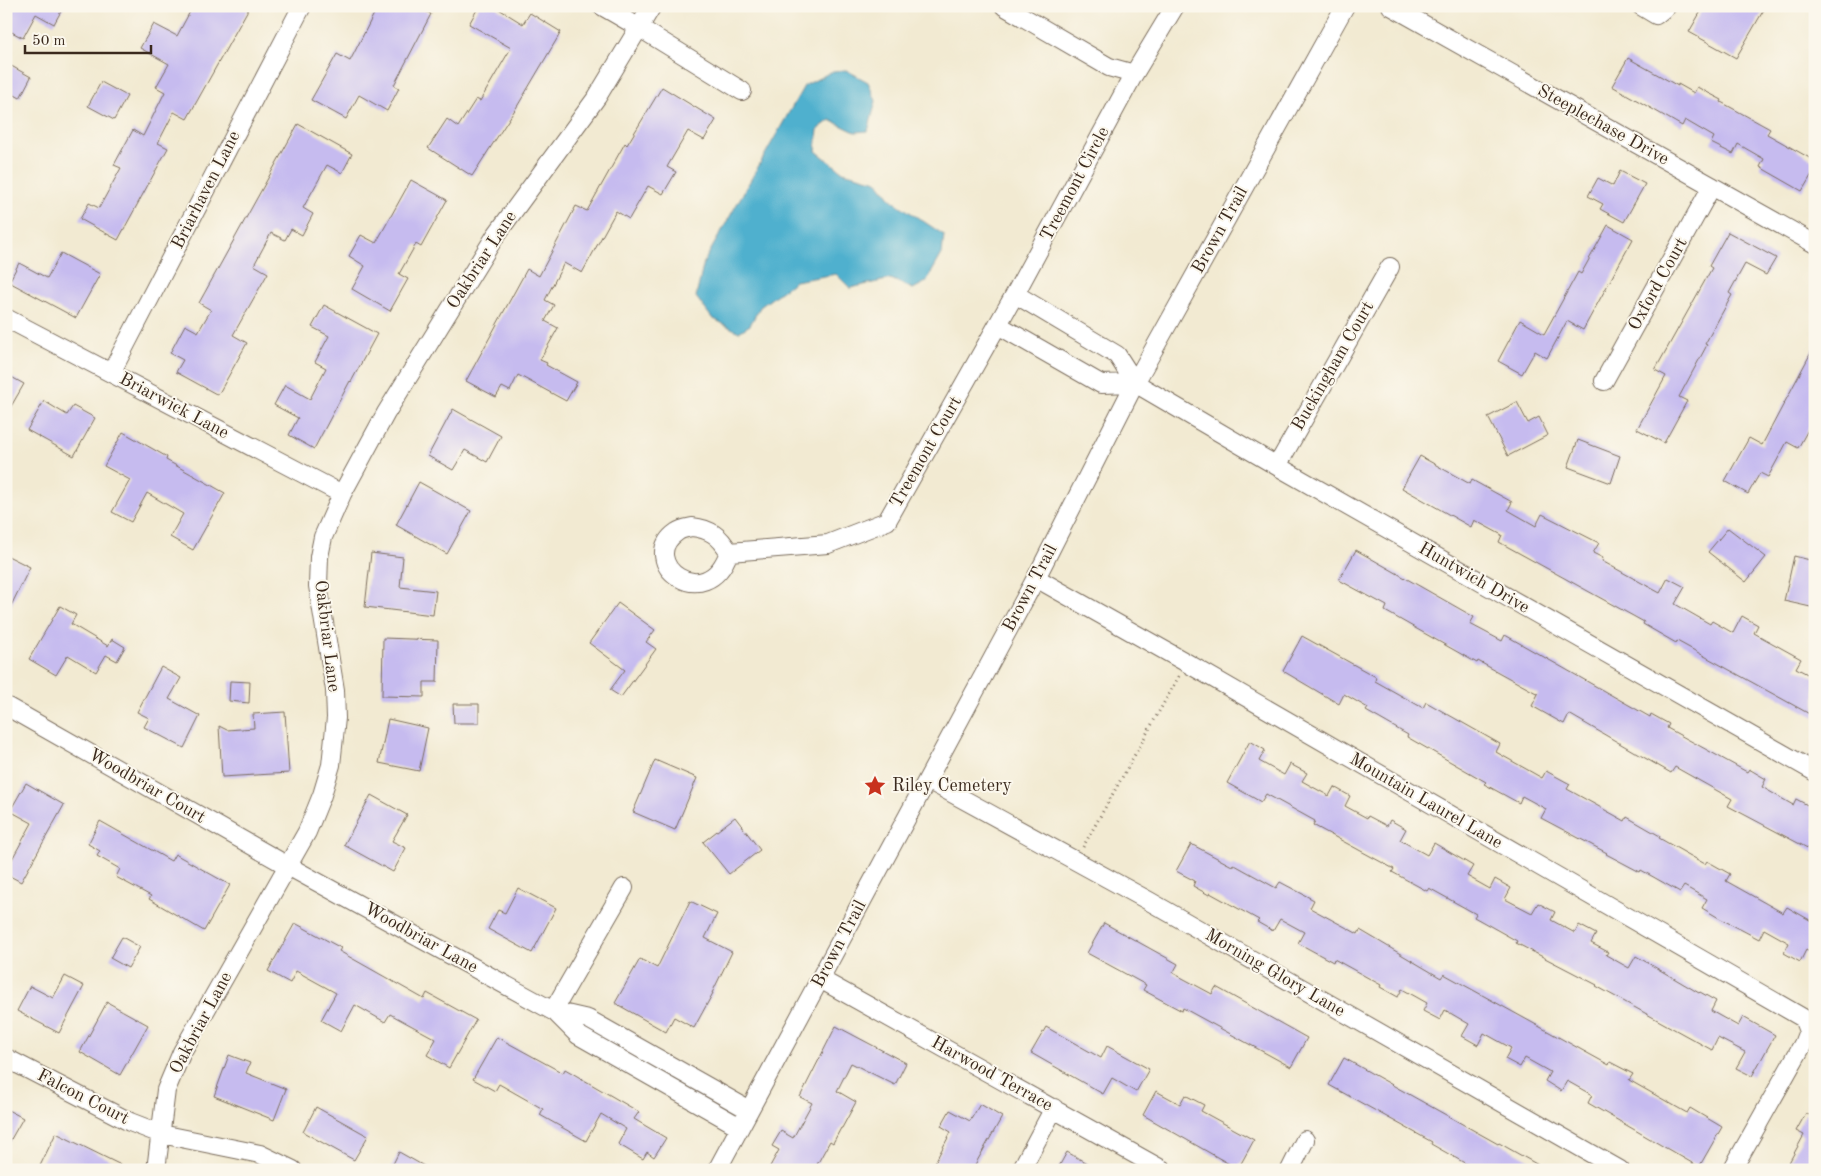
<svg xmlns="http://www.w3.org/2000/svg" width="1821" height="1176" viewBox="0 0 1821 1176" font-family="'Old Standard TT',serif">
	<style>
		.water { fill: #4fb0ce; stroke: #456d76 }
		.building { fill: #c6bbef }
		.lines { fill: none; stroke-linecap: round; stroke-linejoin: round }
		.minor-casing { stroke: #7b6d5d; stroke-width: 20 }
		.path { stroke: #7b6d5d; stroke-width: 3; stroke-dasharray: 1 4; stroke-linecap: butt }
		.minor { stroke: #fff; stroke-width: 18 }
		.labels { text-anchor: middle; dominant-baseline: central; stroke-width: 4; stroke-linejoin: round; paint-order: stroke }
		.street-label { font-size: 18px; fill: #3b2a1e; stroke: #fbf7ec }
		.poi-label { font-size: 18px; fill: #3b2a1e; stroke: #fbf7ec; text-anchor: start }
	</style>
	<rect width="100%" height="100%" fill="#fbf7ec"/>
	<filter id="ink" filterUnits="userSpaceOnUse"><feTurbulence type="fractalNoise" baseFrequency=".02" numOctaves="2"/><feDisplacementMap in="SourceGraphic" scale="10" xChannelSelector="R" yChannelSelector="G"/><feConvolveMatrix kernelMatrix="1 2 1 2 8 2 1 2 1" color-interpolation-filters="sRGB"/></filter>
	<filter id="wash" filterUnits="userSpaceOnUse"><feTurbulence type="fractalNoise" baseFrequency=".0096" numOctaves="4" result="noise"/><feDisplacementMap in="SourceGraphic" scale="20" xChannelSelector="R" yChannelSelector="G"/><feGaussianBlur stdDeviation="1.12" result="paint"/><feColorMatrix in="noise" values="0 0 0 0 0 0 0 0 0 0 0 0 0 0 0 0 0 1.4 0 .05"/><feComposite in="paint" operator="in"/></filter>
	<g filter="url(#wash)">
		<rect width="100%" height="100%" fill="#f2ead2"/>
		<path class="water" d="M 846,70 L 868,82 L 876,101 L 868,131 L 855,132 L 830,120 L 818,129 L 816,151 L 843,172 L 877,181 L 893,201 L 944,235 L 942,254 L 926,282 L 913,289 L 891,279 L 850,288 L 836,274 L 795,281 L 760,307 L 750,325 L 739,332 L 712,318 L 696,297 L 704,262 L 804,86 L 833,71 Z"/>
		<g id="blocks">
			<path class="building" d="M 6,6 L 64,6 L 54,24 L 36,14 L 23,38 L 6,29 Z
				M 193,6 L 250,6 L 187,119 L 174,112 L 158,143 L 168,148 L 118,240 L 80,219 L 89,203 L 99,208 L 121,168 L 114,165 L 133,130 L 143,136 L 165,92 L 156,87 L 169,64 L 140,48 L 154,24 L 177,36 Z
				M 378,6 L 416,6 L 431,14 L 394,85 L 399,88 L 387,111 L 359,95 L 346,119 L 311,100 L 337,54 L 350,61 Z
				M 479,6 L 494,6 L 523,24 L 530,13 L 561,32 L 518,105 L 472,176 L 428,148 L 447,119 L 458,127 L 476,99 L 480,101 L 511,48 L 469,24 Z
				M 1704,6 L 1766,6 L 1736,58 L 1689,32 Z
				M 1628,58 L 1678,86 L 1678,84 L 1694,93 L 1697,87 L 1722,100 L 1721,102 L 1770,129 L 1767,134 L 1815,161 L 1815,169 L 1802,191 L 1760,167 L 1764,159 L 1738,144 L 1733,154 L 1711,143 L 1714,137 L 1685,120 L 1682,126 L 1612,86 Z
				M 6,63 L 31,77 L 20,98 L 6,90 Z
				M 101,82 L 127,96 L 114,120 L 88,106 Z
				M 662,87 L 716,120 L 704,140 L 688,131 L 667,167 L 676,172 L 663,194 L 648,186 L 629,219 L 616,211 L 582,273 L 564,263 L 545,300 L 554,305 L 545,321 L 558,328 L 540,360 L 547,363 L 546,365 L 577,382 L 566,401 L 518,375 L 510,391 L 502,387 L 496,397 L 466,381 L 527,269 L 539,276 L 576,206 L 587,211 L 625,143 L 627,145 Z
				M 298,124 L 352,154 L 342,173 L 327,165 L 303,208 L 313,214 L 302,235 L 291,229 L 285,240 L 271,233 L 254,265 L 268,273 L 233,335 L 247,343 L 218,395 L 176,372 L 183,360 L 170,353 L 185,325 L 198,332 L 211,310 L 199,303 Z
				M 1620,171 L 1645,184 L 1624,222 L 1600,209 L 1603,204 L 1588,196 L 1598,178 L 1613,186 Z
				M 411,180 L 447,200 L 421,247 L 416,244 L 399,274 L 408,279 L 390,311 L 352,289 L 365,266 L 349,256 L 361,235 L 376,243 Z
				M 1608,225 L 1633,239 L 1583,330 L 1567,321 L 1547,358 L 1535,351 L 1522,374 L 1498,361 L 1520,320 L 1544,334 L 1578,272 L 1581,274 Z
				M 1728,232 L 1776,258 L 1766,275 L 1745,264 L 1729,293 L 1732,295 L 1705,344 L 1707,345 L 1679,397 L 1687,401 L 1664,443 L 1637,429 L 1666,376 L 1655,370 L 1712,268 L 1709,266 Z
				M 61,253 L 100,274 L 76,318 L 9,282 L 19,263 L 47,278 Z
				M 324,305 L 377,334 L 351,382 L 350,381 L 314,449 L 289,435 L 298,418 L 274,405 L 285,385 L 310,399 L 326,368 L 315,362 L 329,336 L 312,327 Z
				M 1815,345 L 1815,417 L 1798,448 L 1787,442 L 1768,477 L 1760,473 L 1748,494 L 1725,481 L 1749,438 L 1762,445 Z
				M 6,374 L 24,384 L 6,415 Z
				M 44,401 L 67,415 L 73,406 L 95,418 L 74,456 L 27,430 Z
				M 1517,402 L 1528,423 L 1539,417 L 1548,435 L 1508,456 L 1488,417 Z
				M 453,409 L 501,436 L 487,462 L 465,450 L 453,470 L 428,456 Z
				M 123,432 L 167,457 L 166,460 L 225,493 L 193,550 L 170,537 L 183,514 L 147,493 L 131,522 L 112,512 L 130,480 L 104,466 Z
				M 1578,440 L 1620,456 L 1611,483 L 1568,467 Z
				M 1420,456 L 1470,484 L 1472,480 L 1512,502 L 1508,510 L 1536,526 L 1542,514 L 1599,543 L 1593,553 L 1603,558 L 1602,561 L 1660,593 L 1668,578 L 1685,587 L 1675,604 L 1710,624 L 1712,621 L 1733,633 L 1742,616 L 1758,625 L 1754,633 L 1801,659 L 1796,668 L 1815,678 L 1815,717 L 1677,641 L 1676,643 L 1643,624 L 1644,622 L 1499,542 L 1502,535 L 1474,520 L 1471,527 L 1402,488 Z
				M 419,482 L 471,511 L 447,554 L 396,525 Z
				M 1728,528 L 1766,557 L 1746,582 L 1708,552 Z
				M 1356,550 L 1474,617 L 1470,624 L 1502,641 L 1505,635 L 1650,717 L 1651,714 L 1669,724 L 1667,728 L 1698,745 L 1747,772 L 1749,769 L 1766,779 L 1762,787 L 1793,805 L 1796,799 L 1815,809 L 1815,852 L 1728,806 L 1732,799 L 1675,767 L 1671,773 L 1569,714 L 1564,724 L 1532,706 L 1538,694 L 1478,661 L 1477,663 L 1385,611 L 1387,606 L 1339,580 Z
				M 371,553 L 403,557 L 400,587 L 436,591 L 433,615 L 365,607 Z
				M 6,555 L 30,567 L 6,616 Z
				M 1794,556 L 1814,561 L 1812,573 L 1815,573 L 1815,608 L 1784,601 Z
				M 618,603 L 655,630 L 646,642 L 656,649 L 621,697 L 610,690 L 625,670 L 589,643 Z
				M 60,606 L 76,615 L 71,624 L 108,646 L 112,639 L 125,647 L 117,661 L 106,655 L 96,672 L 68,655 L 56,675 L 29,659 Z
				M 1302,636 L 1376,677 L 1375,681 L 1423,708 L 1426,702 L 1500,744 L 1496,752 L 1542,778 L 1546,771 L 1570,784 L 1567,789 L 1625,821 L 1627,817 L 1660,836 L 1659,838 L 1705,864 L 1707,861 L 1730,874 L 1726,881 L 1783,913 L 1787,907 L 1815,923 L 1815,955 L 1806,950 L 1800,962 L 1784,953 L 1789,943 L 1764,929 L 1759,939 L 1719,918 L 1702,908 L 1707,899 L 1684,886 L 1680,892 L 1641,870 L 1640,872 L 1606,854 L 1607,853 L 1541,818 L 1546,809 L 1522,796 L 1519,803 L 1484,784 L 1486,782 L 1407,737 L 1408,735 L 1366,711 L 1368,708 L 1344,694 L 1339,704 L 1283,671 Z
				M 383,638 L 438,640 L 437,682 L 424,682 L 424,697 L 382,696 Z
				M 161,667 L 181,678 L 169,699 L 200,716 L 184,748 L 144,727 L 149,718 L 137,712 Z
				M 230,681 L 250,682 L 249,703 L 229,701 Z
				M 453,704 L 479,704 L 479,723 L 454,723 Z
				M 285,712 L 289,773 L 222,777 L 219,726 L 227,730 L 254,728 L 253,714 Z
				M 388,719 L 428,728 L 419,771 L 379,763 Z
				M 1250,741 L 1265,750 L 1259,761 L 1284,775 L 1290,764 L 1307,773 L 1302,781 L 1329,796 L 1334,787 L 1350,796 L 1345,806 L 1367,818 L 1368,816 L 1387,826 L 1390,820 L 1406,829 L 1400,840 L 1427,855 L 1434,843 L 1473,866 L 1467,876 L 1490,889 L 1495,879 L 1511,888 L 1505,899 L 1532,913 L 1538,903 L 1555,912 L 1551,920 L 1575,933 L 1579,925 L 1596,934 L 1591,943 L 1608,952 L 1606,955 L 1629,968 L 1636,956 L 1699,993 L 1700,992 L 1716,1001 L 1711,1011 L 1738,1026 L 1743,1017 L 1775,1035 L 1752,1076 L 1736,1068 L 1745,1052 L 1718,1038 L 1712,1050 L 1596,986 L 1597,985 L 1516,943 L 1517,941 L 1474,917 L 1476,914 L 1429,888 L 1427,891 L 1392,872 L 1394,869 L 1313,825 L 1315,821 L 1266,794 L 1261,802 L 1227,783 Z
				M 655,760 L 697,778 L 675,830 L 633,812 Z
				M 26,783 L 64,805 L 21,882 L 6,874 L 6,870 L 32,823 L 10,811 Z
				M 371,795 L 407,815 L 392,841 L 406,848 L 393,872 L 344,845 Z
				M 735,817 L 760,850 L 729,874 L 703,842 Z
				M 100,821 L 171,861 L 175,854 L 230,885 L 204,931 L 149,899 L 151,896 L 116,877 L 120,869 L 97,856 L 100,851 L 88,844 Z
				M 1191,844 L 1232,866 L 1233,864 L 1276,888 L 1280,882 L 1314,900 L 1310,908 L 1358,934 L 1360,930 L 1441,978 L 1444,974 L 1609,1065 L 1610,1062 L 1633,1074 L 1629,1080 L 1687,1113 L 1690,1108 L 1722,1127 L 1699,1167 L 1588,1103 L 1592,1095 L 1567,1081 L 1561,1091 L 1545,1081 L 1550,1072 L 1525,1058 L 1520,1067 L 1505,1059 L 1511,1048 L 1484,1033 L 1478,1045 L 1462,1036 L 1469,1024 L 1445,1010 L 1440,1020 L 1423,1011 L 1427,1003 L 1402,989 L 1398,997 L 1380,987 L 1381,985 L 1334,959 L 1333,962 L 1298,943 L 1304,932 L 1280,919 L 1273,931 L 1257,922 L 1259,920 L 1210,893 L 1209,895 L 1193,886 L 1195,881 L 1176,871 Z
				M 518,888 L 556,908 L 532,953 L 488,929 L 498,910 L 505,913 Z
				M 690,901 L 717,914 L 705,938 L 732,952 L 712,993 L 713,993 L 694,1028 L 674,1017 L 666,1032 L 615,1003 L 640,959 L 657,968 Z
				M 295,923 L 341,948 L 339,951 L 424,999 L 427,993 L 476,1020 L 449,1068 L 427,1055 L 436,1039 L 390,1014 L 385,1022 L 355,1005 L 341,1031 L 321,1020 L 336,993 L 296,971 L 290,983 L 268,971 Z
				M 1104,923 L 1178,964 L 1173,973 L 1212,994 L 1216,987 L 1307,1038 L 1291,1067 L 1183,1008 L 1182,1011 L 1143,990 L 1146,985 L 1087,953 Z
				M 122,937 L 140,947 L 128,968 L 110,958 Z
				M 65,976 L 84,986 L 59,1033 L 17,1011 L 30,986 L 53,998 Z
				M 107,1002 L 148,1025 L 120,1075 L 80,1052 Z
				M 836,1026 L 906,1063 L 895,1085 L 851,1063 L 837,1091 L 856,1102 L 842,1128 L 841,1128 L 833,1143 L 830,1141 L 814,1170 L 768,1170 L 779,1150 L 772,1146 L 781,1131 L 793,1138 L 812,1103 L 800,1097 Z
				M 1046,1027 L 1101,1058 L 1107,1046 L 1149,1069 L 1136,1092 L 1112,1078 L 1103,1094 L 1031,1053 Z
				M 497,1037 L 563,1073 L 565,1069 L 639,1112 L 634,1119 L 666,1138 L 654,1157 L 647,1152 L 643,1159 L 618,1144 L 626,1129 L 601,1114 L 586,1141 L 540,1115 L 543,1109 L 499,1084 L 495,1091 L 473,1079 Z
				M 229,1055 L 250,1063 L 246,1073 L 286,1089 L 274,1120 L 214,1096 Z
				M 1344,1058 L 1498,1144 L 1499,1143 L 1547,1170 L 1477,1170 L 1431,1144 L 1432,1142 L 1329,1085 Z
				M 1156,1091 L 1180,1104 L 1185,1095 L 1204,1105 L 1201,1111 L 1254,1140 L 1238,1169 L 1143,1115 Z
				M 980,1104 L 1002,1117 L 972,1170 L 931,1170 L 951,1132 L 941,1126 L 950,1110 L 970,1121 Z
				M 316,1107 L 368,1136 L 354,1160 L 303,1132 Z
				M 6,1109 L 23,1118 L 6,1148 Z
				M 1806,1113 L 1814,1118 L 1815,1116 L 1815,1170 L 1785,1170 L 1804,1135 L 1796,1131 Z
				M 56,1133 L 131,1170 L 38,1170 Z
				M 399,1152 L 431,1170 L 390,1170 Z
				M 1067,1152 L 1099,1170 L 1057,1170 Z"/>
		</g>
	</g>
	<g filter="url(#ink)">
		<use href="#blocks" fill-opacity="0" stroke="#7b6d5d" stroke-width="1"/>
		<g class="lines">
			<g class="minor-casing">
				<path id="minor" d="M 602,6 L 640,28 L 742,91
					M 1004,6 L 1109,67 L 1134,74 L 1175,6
					M 1391,6 L 1815,244
					M 1641,6 L 1656,15 L 1667,6
					M 1015,294 L 1117,355 L 1135,383 L 1277,466 L 1815,772
					M 6,318 L 342,494
					M 998,325 L 1101,384 L 1135,383
					M 111,373 L 302,6
					M 1604,381 L 1712,186
					M 1277,466 L 1390,267
					M 692,527 C 710,529 720,536 729,552 C 706,617 635,561 677,532 C 681,529 687,528 692,527 Z
					M 729,552 L 828,544 L 887,521 L 1015,294 L 1134,74
					M 1036,578 L 1187,663 L 1803,1018 L 1808,1031 L 1803,1044 L 1732,1170
					M 6,706 L 288,866 L 553,1011 L 588,1019 L 749,1110
					M 928,780 L 1149,901 L 1620,1170
					M 820,979 L 1163,1170
					M 553,1011 L 624,888
					M 554,1011 L 578,1035 L 740,1127
					M 6,1058 L 130,1122 L 161,1134 L 260,1154 L 293,1170
					M 156,1170 L 166,1090 L 182,1052 L 307,832 L 322,795 L 331,765 L 336,718 L 335,690 L 318,586 L 319,557 L 323,537 L 342,494 L 386,413 L 496,235 L 597,97 L 652,6
					M 717,1170 L 1036,578 L 1135,383 L 1345,6
					M 1021,1170 L 1054,1108
					M 1290,1170 L 1305,1140"/>
			</g>
			<path class="path" d="M 1083,847 L 1179,676"/>
			<use href="#minor" class="minor"/>
		</g>
	</g>
	<defs>
		<g id="sight-bare" transform="scale(1.725)"><path d="M0-6L1.8-2.2L6-1.7L2.9 1.2L3.7 5.4L0 3.3L-3.7 5.4L-2.9 1.2L-6-1.7L-1.8-2.2Z" fill="#c8321e" stroke="#fbf7ec" stroke-width="2.5" paint-order="stroke"/></g>
	</defs>
	<g fill-rule="evenodd">
		<use href="#sight-bare" x="875" y="786"/>
	</g>
	<g class="labels">
		<g class="street-label">
			<text transform="translate(1603 125) rotate(29)">Steeplechase Drive</text>
			<text transform="translate(1075 184) rotate(-62)">Treemont Circle</text>
			<text transform="translate(206 190) rotate(-63)">Briarhaven Lane</text>
			<text transform="translate(1220 230) rotate(-61)">Brown Trail</text>
			<text transform="translate(482 260) rotate(-57)">Oakbriar Lane</text>
			<text transform="translate(1658 284) rotate(-61)">Oxford Court</text>
			<text transform="translate(1333 366) rotate(-60)">Buckingham Court</text>
			<text transform="translate(174 406) rotate(28)">Briarwick Lane</text>
			<text transform="translate(926 452) rotate(-60)">Treemont Court</text>
			<text transform="translate(1474 578) rotate(30)">Huntwich Drive</text>
			<text transform="translate(1030 588) rotate(-62)">Brown Trail</text>
			<text transform="translate(327 636) rotate(83)">Oakbriar Lane</text>
			<text transform="translate(147 786) rotate(30)">Woodbriar Court</text>
			<text transform="translate(1426 801) rotate(30)">Mountain Laurel Lane</text>
			<text transform="translate(421 938) rotate(29)">Woodbriar Lane</text>
			<text transform="translate(839 944) rotate(-62)">Brown Trail</text>
			<text transform="translate(1275 973) rotate(30)">Morning Glory Lane</text>
			<text transform="translate(201 1023) rotate(-62)">Oakbriar Lane</text>
			<text transform="translate(992 1074) rotate(29)">Harwood Terrace</text>
			<text transform="translate(83 1097) rotate(27)">Falcon Court</text>
		</g>
		<g class="poi-label">
			<text x="892" y="786">Riley Cemetery</text>
		</g>
	</g>
	<rect width="1821" height="1176" fill="none" stroke="#fbf7ec" stroke-width="25"/>
	<path d="M25 45v8h126v-8" fill="none" stroke="#3b2a1e" stroke-width="2.5"/>
	<text x="32" y="45" font-size="15" fill="#3b2a1e" stroke="#fbf7ec" stroke-width="4" paint-order="stroke">50 m</text>
</svg>
